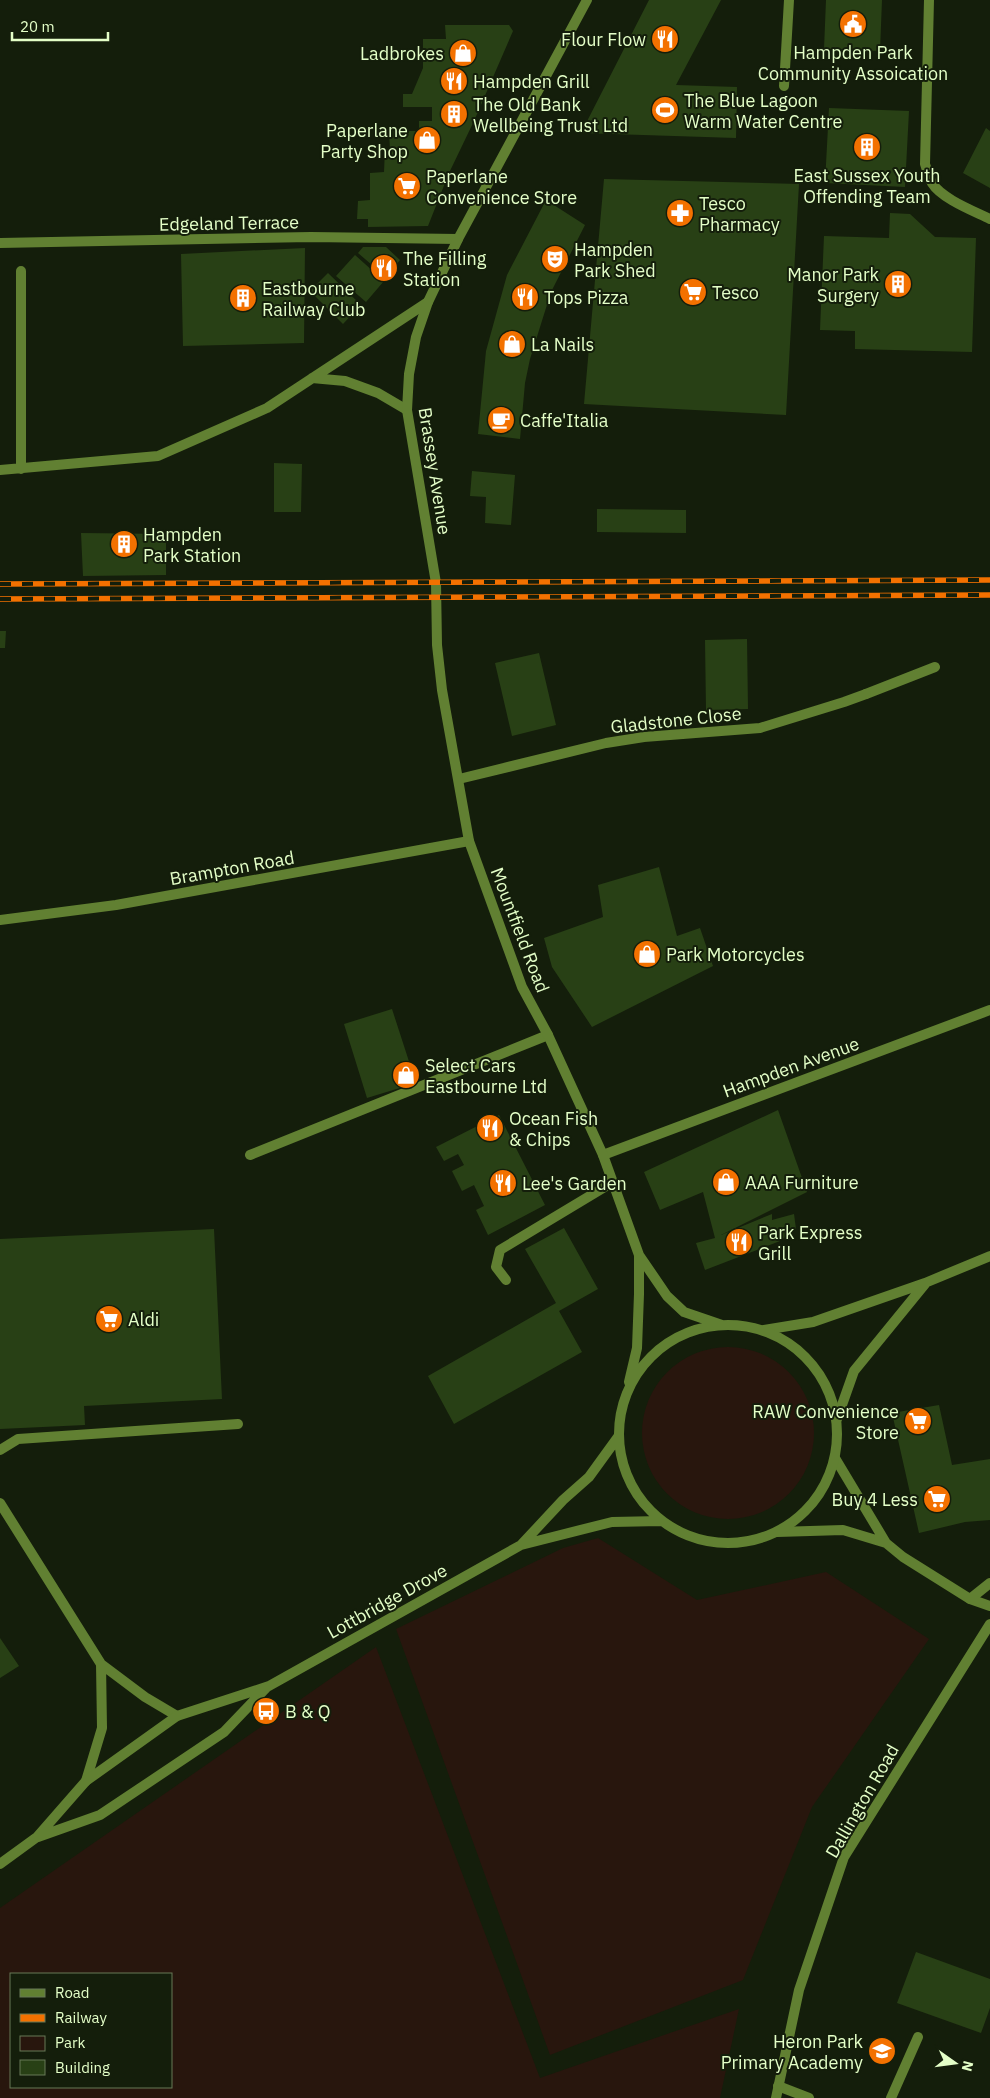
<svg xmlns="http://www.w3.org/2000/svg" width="990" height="2098" viewBox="0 0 990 2098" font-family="'IBM Plex Sans',sans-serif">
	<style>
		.green { fill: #28160d; fill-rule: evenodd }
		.building { fill: #284015 }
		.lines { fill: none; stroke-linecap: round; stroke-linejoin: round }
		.service { stroke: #618032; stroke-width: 10 }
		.minor { stroke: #618032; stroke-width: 10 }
		.tertiary { stroke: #618032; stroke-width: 10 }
		.rail-casing { stroke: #f37100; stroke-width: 5.5 }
		.rail { stroke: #141e0b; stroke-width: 4; stroke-dasharray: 11; stroke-linecap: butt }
		.labels { text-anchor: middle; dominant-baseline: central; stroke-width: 4; stroke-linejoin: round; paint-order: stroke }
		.poi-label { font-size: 18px; fill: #e4ffc8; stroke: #141e0b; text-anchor: start }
		.street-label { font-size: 18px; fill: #e4ffc8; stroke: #141e0b }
	</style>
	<rect width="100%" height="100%" fill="#141e0b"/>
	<path class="green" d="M642 1433a86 86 0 1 1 172 0a86 86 0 1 1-172 0Z
		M 598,1538 L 697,1600 L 826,1572 L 929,1639 L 812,1807 L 743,1980 L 550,2055 L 396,1629 L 563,1548 Z
		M 376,1647 L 540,2078 L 739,2009 L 720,2098 L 0,2098 L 0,1908 ZM 171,1974 L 171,2087 L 11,2087 L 11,1974 Z"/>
	<path class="building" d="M 649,0 L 721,0 L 676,85 L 737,87 L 736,138 L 581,133 Z
		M 826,0 L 882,0 L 880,51 L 824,49 Z
		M 445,25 L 509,25 L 513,31 L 474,121 L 449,173 L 428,226 L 368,227 L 368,219 L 357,219 L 358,201 L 370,200 L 370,173 L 384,172 L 385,149 L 390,150 L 389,131 L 419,131 L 419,121 L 432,121 L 432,107 L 403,107 L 403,94 L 412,94 L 423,68 L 423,39 L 446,39 Z
		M 829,108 L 909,111 L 905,187 L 825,183 Z
		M 986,128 L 990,131 L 990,188 L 963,173 Z
		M 604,179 L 799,184 L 786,415 L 584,404 Z
		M 546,200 L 585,225 L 551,292 L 530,359 L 525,383 L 520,439 L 478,434 L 486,351 L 507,275 Z
		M 890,213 L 910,214 L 935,237 L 976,238 L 972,352 L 855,349 L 855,331 L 820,330 L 824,236 L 889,238 Z
		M 363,247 L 386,247 L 400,260 L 386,277 L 358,253 Z
		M 305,248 L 304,343 L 183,346 L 181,254 Z
		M 355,255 L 384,281 L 366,302 L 336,276 Z
		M 328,273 L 361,305 L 343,324 L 310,291 Z
		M 274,463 L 302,464 L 301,512 L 274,512 Z
		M 472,471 L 515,475 L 511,525 L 485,523 L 486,497 L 470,496 Z
		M 597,509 L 686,510 L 686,533 L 597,532 Z
		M 81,533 L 166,534 L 166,575 L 83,576 Z
		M 0,631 L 6,631 L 5,648 L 0,648 Z
		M 747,639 L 748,709 L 706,710 L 705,640 Z
		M 539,653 L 556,725 L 512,736 L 495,663 Z
		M 659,867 L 677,936 L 700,928 L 713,966 L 592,1027 L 552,967 L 544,938 L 603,917 L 598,885 Z
		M 392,1009 L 416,1083 L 367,1098 L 344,1024 Z
		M 778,1110 L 807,1192 L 721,1235 L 772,1214 L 772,1220 L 794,1214 L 796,1229 L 780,1241 L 705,1270 L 696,1243 L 715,1238 L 703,1192 L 660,1210 L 644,1172 Z
		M 499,1115 L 545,1205 L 488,1235 L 476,1210 L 484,1206 L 474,1185 L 462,1191 L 452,1171 L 464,1165 L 458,1154 L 444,1161 L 436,1147 Z
		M 564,1228 L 598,1289 L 559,1311 L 582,1352 L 454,1424 L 428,1376 L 556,1303 L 525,1249 Z
		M 214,1229 L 222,1399 L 84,1406 L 85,1425 L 0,1429 L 0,1239 Z
		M 939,1405 L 952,1465 L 990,1459 L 990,1520 L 965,1522 L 919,1533 L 892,1413 Z
		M 0,1638 L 19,1666 L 0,1678 Z
		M 916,1952 L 990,1979 L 990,2008 L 981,2033 L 897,2003 Z"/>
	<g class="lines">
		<path class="service" d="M 784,86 L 789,0
			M 866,694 L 935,667
			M 250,1155 L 548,1035
			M 506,1280 L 496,1267 L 500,1250 L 613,1182
			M 0,1450 L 18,1439 L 238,1424
			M 0,1503 L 101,1664 L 145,1697 L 177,1716
			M 970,1599 L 990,1583
			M 86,1781 L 102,1728 L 101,1664
			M 778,2086 L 809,2098
			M 891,2098 L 918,2037"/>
		<path class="minor" d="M 929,0 L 925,164 C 927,170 929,177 932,183 C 942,199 974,211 990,219
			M 0,243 L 311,237 L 458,239
			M 312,378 L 345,381 L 378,393 L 407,410
			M 21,469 L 21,271
			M 0,470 L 158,456 L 267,408 L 428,302
			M 459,779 L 606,743 L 644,737 L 760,728 L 844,702 L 866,694
			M 0,920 L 116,905 L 469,841
			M 603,1155 L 990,1010
			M 764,1330 L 813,1322 L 925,1283 L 990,1256
			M 837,1419 L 854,1371 L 925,1284
			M 835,1458 L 886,1543 L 903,1557 L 970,1599 L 990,1606
			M 777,1532 L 843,1530 L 886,1543
			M 776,2098 L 799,1990 L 844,1857 L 990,1624"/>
		<path class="tertiary" d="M 587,0 L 458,239 L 428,302 L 416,337 L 409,374 L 407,410 L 436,583 L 437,645 L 442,690 L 469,841 L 522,987 L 548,1035 L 603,1155 L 639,1255 L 667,1296 L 684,1312 L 722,1325
			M619 1434a109 109 0 1 1 218 0a109 109 0 1 1-218 0Z
			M 629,1382 L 637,1348 L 639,1294 L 639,1255
			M 522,1544 L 563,1500 L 589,1477 L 618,1437
			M 38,1837 L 100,1815 L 224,1732 L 266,1688
			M 0,1864 L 37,1837 L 86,1781 L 177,1716 L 269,1686 L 521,1545 L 612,1522 L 661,1521"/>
		<g class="rail-casing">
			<path id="rail" d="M 0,584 L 990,580
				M 0,599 L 990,595"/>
		</g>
		<use href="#rail" class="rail"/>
	</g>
	<defs>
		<g id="civic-disc" transform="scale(1.4375)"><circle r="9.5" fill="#f37100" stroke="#141e0b"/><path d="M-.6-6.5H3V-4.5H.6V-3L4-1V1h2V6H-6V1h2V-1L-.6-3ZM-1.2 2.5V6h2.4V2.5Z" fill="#fff"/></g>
		<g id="restaurant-disc" transform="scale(1.4375)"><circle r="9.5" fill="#f37100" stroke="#141e0b"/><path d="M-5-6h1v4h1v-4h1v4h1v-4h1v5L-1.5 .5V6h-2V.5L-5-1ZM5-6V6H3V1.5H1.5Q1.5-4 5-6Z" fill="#fff"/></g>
		<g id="shop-disc" transform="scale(1.4375)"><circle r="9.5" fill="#f37100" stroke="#141e0b"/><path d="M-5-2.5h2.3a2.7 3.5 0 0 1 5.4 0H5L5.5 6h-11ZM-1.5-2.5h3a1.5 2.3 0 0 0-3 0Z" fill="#fff"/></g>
		<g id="stadium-disc" transform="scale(1.4375)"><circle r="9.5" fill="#f37100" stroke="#141e0b"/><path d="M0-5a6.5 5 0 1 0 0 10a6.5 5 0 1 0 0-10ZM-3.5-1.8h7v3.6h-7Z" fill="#fff"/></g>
		<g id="building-disc" transform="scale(1.4375)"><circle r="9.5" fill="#f37100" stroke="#141e0b"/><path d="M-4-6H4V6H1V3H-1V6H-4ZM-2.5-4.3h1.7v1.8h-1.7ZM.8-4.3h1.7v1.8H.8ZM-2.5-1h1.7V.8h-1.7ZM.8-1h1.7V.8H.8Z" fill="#fff"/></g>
		<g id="supermarket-disc" transform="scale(1.4375)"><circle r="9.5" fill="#f37100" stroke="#141e0b"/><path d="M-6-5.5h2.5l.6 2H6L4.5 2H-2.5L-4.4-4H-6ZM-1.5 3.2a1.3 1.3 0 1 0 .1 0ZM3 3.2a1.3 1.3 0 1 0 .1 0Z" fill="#fff"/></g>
		<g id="pharmacy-disc" transform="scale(1.4375)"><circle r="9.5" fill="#f37100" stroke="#141e0b"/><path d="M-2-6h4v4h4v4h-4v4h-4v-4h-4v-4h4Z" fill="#fff"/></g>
		<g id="theatre-disc" transform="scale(1.4375)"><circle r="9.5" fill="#f37100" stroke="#141e0b"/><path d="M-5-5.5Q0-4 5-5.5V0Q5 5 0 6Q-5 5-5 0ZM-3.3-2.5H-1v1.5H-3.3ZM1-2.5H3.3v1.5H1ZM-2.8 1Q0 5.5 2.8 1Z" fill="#fff"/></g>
		<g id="cafe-disc" transform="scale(1.4375)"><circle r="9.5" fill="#f37100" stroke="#141e0b"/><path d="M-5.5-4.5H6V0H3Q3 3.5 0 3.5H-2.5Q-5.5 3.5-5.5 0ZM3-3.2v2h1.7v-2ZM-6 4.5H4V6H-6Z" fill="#fff"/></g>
		<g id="bus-disc" transform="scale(1.4375)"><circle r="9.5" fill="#f37100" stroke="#141e0b"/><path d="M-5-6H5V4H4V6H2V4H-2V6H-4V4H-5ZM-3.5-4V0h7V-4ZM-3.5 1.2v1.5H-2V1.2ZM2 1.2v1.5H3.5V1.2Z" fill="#fff"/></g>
		<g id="school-disc" transform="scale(1.4375)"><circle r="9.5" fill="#f37100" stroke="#141e0b"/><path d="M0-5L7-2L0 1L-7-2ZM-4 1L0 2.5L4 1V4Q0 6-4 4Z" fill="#fff"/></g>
	</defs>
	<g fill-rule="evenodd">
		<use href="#civic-disc" x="853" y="24"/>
		<use href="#restaurant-disc" x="665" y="39"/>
		<use href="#shop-disc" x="463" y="53"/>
		<use href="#restaurant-disc" x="454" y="81"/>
		<use href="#stadium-disc" x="665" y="110"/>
		<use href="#building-disc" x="454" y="114"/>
		<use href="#shop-disc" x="427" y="140"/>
		<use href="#building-disc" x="867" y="147"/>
		<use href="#supermarket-disc" x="407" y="186"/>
		<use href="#pharmacy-disc" x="680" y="213"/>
		<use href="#theatre-disc" x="555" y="259"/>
		<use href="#restaurant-disc" x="384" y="268"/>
		<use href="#building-disc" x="898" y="284"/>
		<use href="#supermarket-disc" x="693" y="292"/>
		<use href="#restaurant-disc" x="525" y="297"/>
		<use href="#building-disc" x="243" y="298"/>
		<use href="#shop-disc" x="512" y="344"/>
		<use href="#cafe-disc" x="501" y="420"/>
		<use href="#building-disc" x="124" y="544"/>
		<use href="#shop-disc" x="647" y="954"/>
		<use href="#shop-disc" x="406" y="1075"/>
		<use href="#restaurant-disc" x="490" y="1128"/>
		<use href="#shop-disc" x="726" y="1182"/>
		<use href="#restaurant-disc" x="503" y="1183"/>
		<use href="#restaurant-disc" x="739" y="1242"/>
		<use href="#supermarket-disc" x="109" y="1319"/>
		<use href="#supermarket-disc" x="918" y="1421"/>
		<use href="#supermarket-disc" x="937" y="1499"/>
		<use href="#bus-disc" x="266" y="1711"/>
		<use href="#school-disc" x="882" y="2051"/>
	</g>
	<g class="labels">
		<g class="poi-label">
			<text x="646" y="39" text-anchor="end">Flour Flow</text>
			<text x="853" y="52" text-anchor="middle">Hampden Park<tspan x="853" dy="21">Community Assoication</tspan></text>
			<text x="444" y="53" text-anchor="end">Ladbrokes</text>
			<text x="473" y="81">Hampden Grill</text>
			<text x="684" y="100">The Blue Lagoon<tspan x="684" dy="21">Warm Water Centre</tspan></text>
			<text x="473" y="104">The Old Bank<tspan x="473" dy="21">Wellbeing Trust Ltd</tspan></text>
			<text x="408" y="130" text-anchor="end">Paperlane<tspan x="408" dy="21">Party Shop</tspan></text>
			<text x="867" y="175" text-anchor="middle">East Sussex Youth<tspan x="867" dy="21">Offending Team</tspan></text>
			<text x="426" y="176">Paperlane<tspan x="426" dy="21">Convenience Store</tspan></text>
			<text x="699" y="203">Tesco<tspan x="699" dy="21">Pharmacy</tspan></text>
			<text x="574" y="249">Hampden<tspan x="574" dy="21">Park Shed</tspan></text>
			<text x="403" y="258">The Filling<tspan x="403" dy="21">Station</tspan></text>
			<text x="879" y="274" text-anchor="end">Manor Park<tspan x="879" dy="21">Surgery</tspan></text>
			<text x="262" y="288">Eastbourne<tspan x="262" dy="21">Railway Club</tspan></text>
			<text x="712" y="292">Tesco</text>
			<text x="544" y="297">Tops Pizza</text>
			<text x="531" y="344">La Nails</text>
			<text x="520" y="420">Caffe'Italia</text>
			<text x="143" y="534">Hampden<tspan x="143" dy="21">Park Station</tspan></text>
			<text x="666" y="954">Park Motorcycles</text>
			<text x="425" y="1065">Select Cars<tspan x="425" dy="21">Eastbourne Ltd</tspan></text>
			<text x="509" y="1118">Ocean Fish<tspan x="509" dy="21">&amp; Chips</tspan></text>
			<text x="745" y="1182">AAA Furniture</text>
			<text x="522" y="1183">Lee's Garden</text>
			<text x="758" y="1232">Park Express<tspan x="758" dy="21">Grill</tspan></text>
			<text x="128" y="1319">Aldi</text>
			<text x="899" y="1411" text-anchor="end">RAW Convenience<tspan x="899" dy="21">Store</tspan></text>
			<text x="918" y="1499" text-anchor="end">Buy 4 Less</text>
			<text x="285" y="1711">B &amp; Q</text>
			<text x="863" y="2041" text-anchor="end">Heron Park<tspan x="863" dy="21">Primary Academy</tspan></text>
		</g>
		<g class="street-label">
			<text transform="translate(229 223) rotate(-1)">Edgeland Terrace</text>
			<text transform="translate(435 471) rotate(81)">Brassey Avenue</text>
			<text transform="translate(676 720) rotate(-6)">Gladstone Close</text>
			<text transform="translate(232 868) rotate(-10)">Brampton Road</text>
			<text transform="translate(520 930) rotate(69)">Mountfield Road</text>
			<text transform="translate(791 1067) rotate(-20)">Hampden Avenue</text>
			<text transform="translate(387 1601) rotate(-29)">Lottbridge Drove</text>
			<text transform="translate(862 1801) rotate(-60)">Dallington Road</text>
		</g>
	</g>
	<rect x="10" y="1973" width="162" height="115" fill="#141e0b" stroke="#677857"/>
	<rect x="20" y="1989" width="25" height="8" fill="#618032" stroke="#677857"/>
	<text x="55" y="1998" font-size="15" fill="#e4ffc8">Road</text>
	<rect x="20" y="2014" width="25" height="8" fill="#f37100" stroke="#677857"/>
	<text x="55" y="2023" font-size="15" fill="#e4ffc8">Railway</text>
	<rect x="20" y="2036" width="25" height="15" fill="#28160d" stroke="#677857"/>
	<text x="55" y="2048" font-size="15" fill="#e4ffc8">Park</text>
	<rect x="20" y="2060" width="25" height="15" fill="#284015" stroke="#677857"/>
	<text x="55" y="2073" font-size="15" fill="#e4ffc8">Building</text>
	<g transform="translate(955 2063) rotate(104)" stroke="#141e0b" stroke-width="4" paint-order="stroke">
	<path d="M0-4L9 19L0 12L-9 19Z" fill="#e4ffc8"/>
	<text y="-8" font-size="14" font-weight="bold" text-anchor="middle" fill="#e4ffc8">N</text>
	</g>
	<path d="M12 32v8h96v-8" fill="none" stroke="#e4ffc8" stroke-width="2.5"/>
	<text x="20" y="32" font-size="15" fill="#e4ffc8" stroke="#141e0b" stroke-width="4" paint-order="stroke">20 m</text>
</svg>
